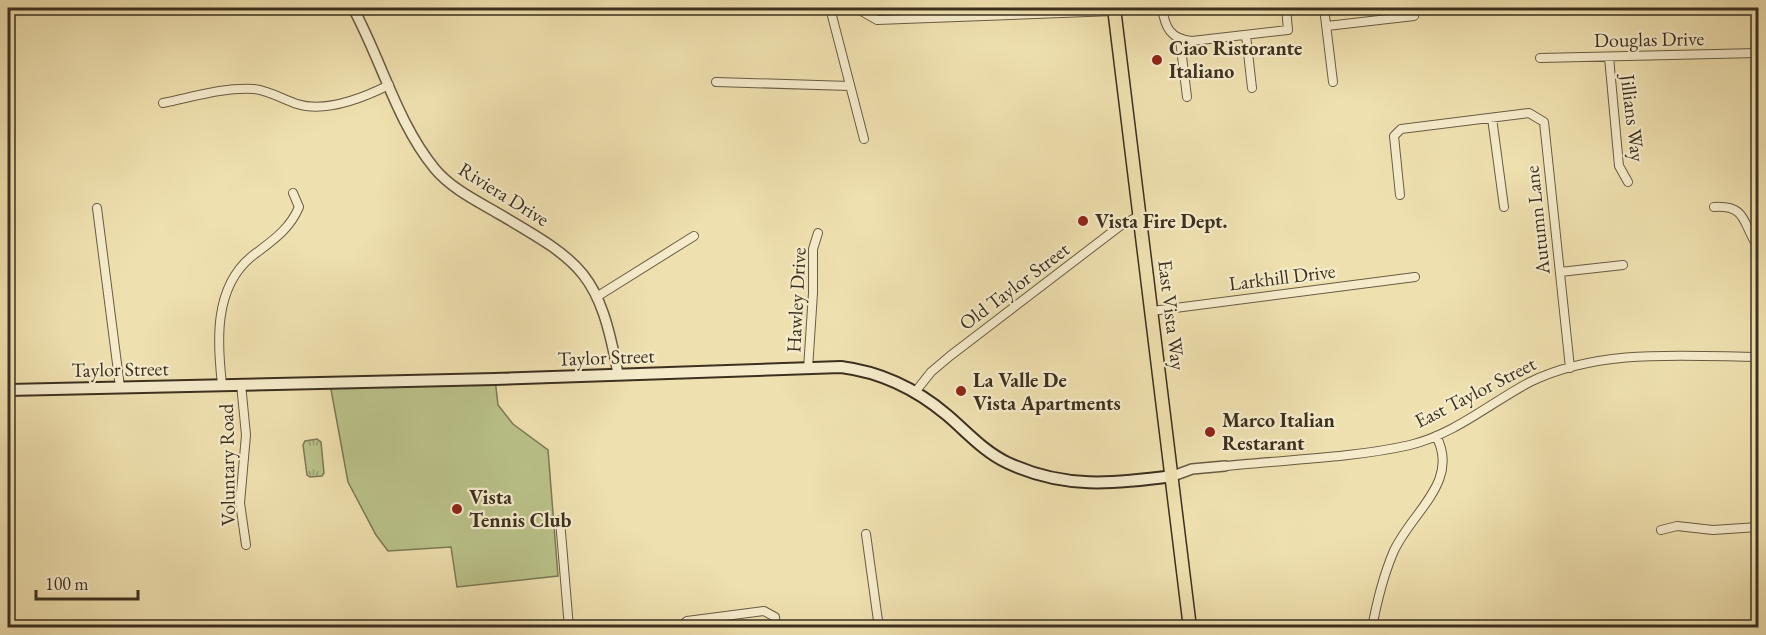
<svg xmlns="http://www.w3.org/2000/svg" width="1766" height="635" viewBox="0 0 1766 635" font-family="'EB Garamond',serif">
	<style>
		.green { fill: #bac28a; stroke: #7b7954; stroke-width: 1.5 }
		.park { fill: url(#park-tufts); stroke: #7b7954; stroke-width: 1.5 }
		.lines { fill: none; stroke-linecap: round; stroke-linejoin: round }
		.minor-casing { stroke: #695c43; stroke-width: 10 }
		.tertiary-casing { stroke: #695c43; stroke-width: 12 }
		.secondary-casing { stroke: #3c301f; stroke-width: 14 }
		.primary-casing { stroke: #3c301f; stroke-width: 15 }
		.minor { stroke: #f5ebcb; stroke-width: 8 }
		.tertiary { stroke: #f5ebcb; stroke-width: 9 }
		.secondary { stroke: #f5ebcb; stroke-width: 10 }
		.primary { stroke: #efe0af; stroke-width: 12 }
		.poi-dot { fill: #8f2418; stroke: #f5ebcb; stroke-width: 2 }
		.labels { text-anchor: middle; dominant-baseline: central; stroke-width: 4.5; stroke-linejoin: round; paint-order: stroke }
		.street-label { font-size: 20px; fill: #3c301f; stroke: #f5ebcb }
		.poi-label { font-size: 20px; font-weight: bold; fill: #3c301f; stroke: #f5ebcb; text-anchor: start }
	</style>
	<defs>
		<pattern id="park-tufts" width="24" height="20" patternUnits="userSpaceOnUse" patternTransform="scale(1.5)"><rect width="24" height="20" fill="#bac28a"/><path d="M3 7l-1-3M5 7V3M7 7l1-3M15 17l-1-3M17 17v-4M19 17l1-3" fill="none" stroke="#989e70"/></pattern>
	</defs>
	<rect width="100%" height="100%" fill="#efe0af"/>
	<filter id="stains"><feTurbulence type="fractalNoise" baseFrequency=".00333" numOctaves="4"/><feColorMatrix values="0 0 0 0 .2 0 0 0 0 .09 0 0 0 0 .02 0 0 0 .5 -.17"/></filter>
	<radialGradient id="worn" r=".72"><stop offset=".6" stop-color="#630" stop-opacity="0"/><stop offset="1" stop-color="#630" stop-opacity=".3"/></radialGradient>
	<path class="green" d="M 495,379 L 498,405 L 513,424 L 548,450 L 558,576 L 457,587 L 451,547 L 388,551 L 376,535 L 348,482 L 330,384 Z"/>
	<path class="park" d="M 317,439 L 321,442 L 324,473 L 322,476 L 310,477 L 307,475 L 303,445 L 305,441 Z"/>
	<g class="lines">
		<g class="minor-casing">
			<path id="minor" d="M 830,8 L 864,139
				M 856,8 L 877,20 L 1114,11
				M 1162,8 C 1165,27 1170,39 1192,41 L 1288,30 L 1286,8
				M 1324,8 L 1333,82
				M 1327,26 L 1414,16
				M 1246,35 L 1252,88
				M 1180,40 L 1187,97
				M 1609,57 L 1619,166 L 1628,182
				M 1540,58 L 1758,53
				M 716,82 L 850,86
				M 163,103 C 193,97 223,87 254,89 C 270,91 282,99 297,104 C 326,113 363,98 389,85
				M 1492,118 L 1504,207
				M 1400,195 L 1394,136 L 1401,129 L 1529,113 L 1544,122 L 1570,368
				M 1714,207 C 1748,205 1742,224 1758,247
				M 97,208 L 120,387
				M 1560,272 L 1623,265
				M 598,296 L 694,236
				M 1152,311 L 1415,277
				M 808,369 L 813,293 L 813,249 L 818,233
				M 222,384 C 217,341 214,288 251,257 C 270,242 289,231 299,207 L 293,193
				M 241,384 L 246,435 L 240,503 L 246,545
				M 916,391 L 931,372 L 950,356 L 1120,226 L 1139,216
				M 1225,466 C 1283,460 1353,458 1410,445 C 1455,434 1490,403 1530,382 C 1600,348 1683,356 1758,357
				M 560,520 L 569,628
				M 1661,530 L 1677,526 L 1713,530 L 1758,527
				M 866,534 L 879,628
				M 679,628 L 687,621 L 764,611 L 775,617 L 776,628
				M 1372,628 C 1377,601 1383,577 1393,553 C 1410,513 1461,482 1436,436"/>
		</g>
		<g class="tertiary-casing">
			<path id="tertiary" d="M 353,8 C 381,59 397,123 435,169 C 450,187 473,199 494,211 C 581,262 599,270 618,374
				M 1173,476 L 1192,469 L 1225,466"/>
		</g>
		<g class="secondary-casing">
			<path id="secondary" d="M 8,390 L 495,379 L 841,367 C 881,372 915,388 947,415 C 966,431 984,452 1008,463 C 1064,489 1113,484 1173,476"/>
		</g>
		<g class="primary-casing">
			<path id="primary" d="M 1114,8 L 1190,628"/>
		</g>
		<use href="#minor" class="minor"/>
		<use href="#tertiary" class="tertiary"/>
		<use href="#secondary" class="secondary"/>
		<use href="#primary" class="primary"/>
	</g>
	<g class="poi-dot">
		<circle cx="1157" cy="60" r="6"/>
		<circle cx="1083" cy="221" r="6"/>
		<circle cx="961" cy="391" r="6"/>
		<circle cx="1210" cy="432" r="6"/>
		<circle cx="457" cy="509" r="6"/>
	</g>
	<g class="labels">
		<g class="street-label">
			<text transform="translate(1649 39) rotate(-1)">Douglas Drive</text>
			<text transform="translate(1633 118) rotate(83)">Jillians Way</text>
			<text transform="translate(504 194) rotate(32)">Riviera Drive</text>
			<text transform="translate(1537 220) rotate(-96)">Autumn Lane</text>
			<text transform="translate(1282 277) rotate(-7)">Larkhill Drive</text>
			<text transform="translate(1014 286) rotate(-37)">Old Taylor Street</text>
			<text transform="translate(796 300) rotate(-87)">Hawley Drive</text>
			<text transform="translate(1172 315) rotate(83)">East Vista Way</text>
			<text transform="translate(606 357) rotate(-2)">Taylor Street</text>
			<text transform="translate(120 369) rotate(-1)">Taylor Street</text>
			<text transform="translate(1475 392) rotate(-27)">East Taylor Street</text>
			<text transform="translate(227 465) rotate(-91)">Voluntary Road</text>
		</g>
		<g class="poi-label">
			<text x="1169" y="48">Ciao Ristorante<tspan x="1169" dy="23">Italiano</tspan></text>
			<text x="1095" y="221">Vista Fire Dept.</text>
			<text x="973" y="380">La Valle De<tspan x="973" dy="23">Vista Apartments</tspan></text>
			<text x="1222" y="420">Marco Italian<tspan x="1222" dy="23">Restarant</tspan></text>
			<text x="469" y="497">Vista<tspan x="469" dy="23">Tennis Club</tspan></text>
		</g>
	</g>
	<rect width="1766" height="635" fill="none" stroke="#efe0af" stroke-width="30"/>
	<rect x="9" y="9" width="1748" height="617" fill="none" stroke="#3c301f" stroke-width="3"/>
	<rect x="15" y="15" width="1736" height="605" fill="none" stroke="#3c301f" stroke-width="1.5"/>
	<path d="M36 590v9h102v-9" fill="none" stroke="#3c301f" stroke-width="3"/>
	<text x="45" y="590" font-size="18" fill="#3c301f" stroke="#f5ebcb" stroke-width="4.5" paint-order="stroke">100 m</text>
	<rect width="100%" height="100%" filter="url(#stains)"/>
	<rect width="100%" height="100%" fill="url(#worn)"/>
</svg>
